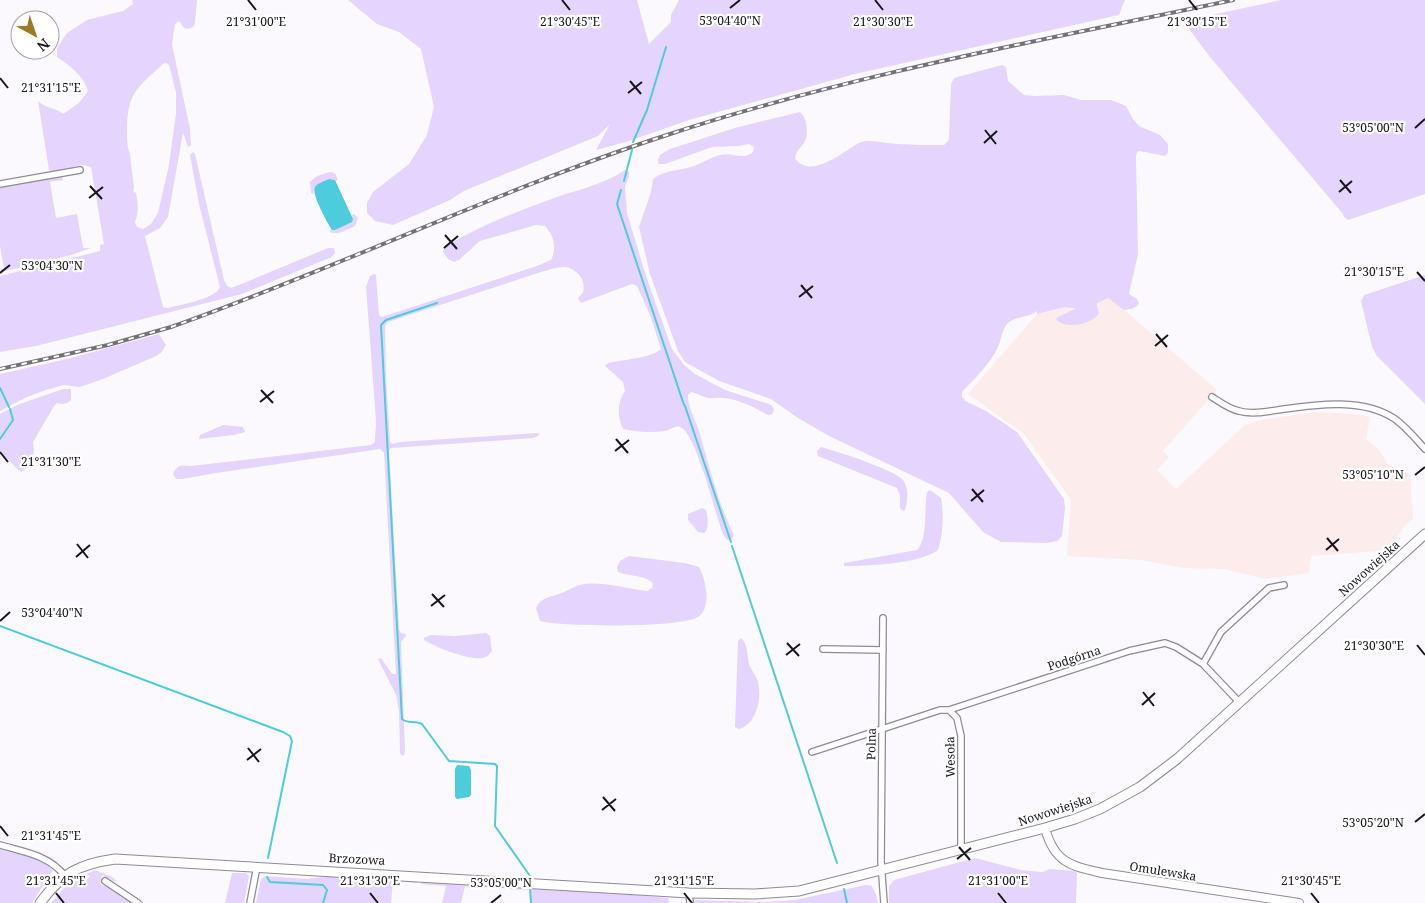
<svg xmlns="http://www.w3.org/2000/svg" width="1425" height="903" viewBox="0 0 1425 903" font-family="'Noto Serif',serif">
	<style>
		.industrial { fill: #fceceb }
		.green { fill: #e5d4fd; fill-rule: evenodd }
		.water { fill: #4dccde }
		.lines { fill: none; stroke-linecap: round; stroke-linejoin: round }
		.stream { stroke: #4dccde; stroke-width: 2 }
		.minor-casing { stroke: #8e8994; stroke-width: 8 }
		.tertiary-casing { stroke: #8e8994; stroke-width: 10 }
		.secondary-casing { stroke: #8e8994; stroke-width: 11 }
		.minor { stroke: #fff; stroke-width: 5.5 }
		.tertiary { stroke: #fff; stroke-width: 8 }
		.secondary { stroke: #fff; stroke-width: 9 }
		.rail-casing { stroke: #737276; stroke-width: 4 }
		.rail { stroke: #fff; stroke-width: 2; stroke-dasharray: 5.5; stroke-linecap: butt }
		.ticks { fill: none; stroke: #17161a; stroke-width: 2 }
		.labels { text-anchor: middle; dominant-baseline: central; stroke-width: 4.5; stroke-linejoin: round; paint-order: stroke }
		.street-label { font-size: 12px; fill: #17161a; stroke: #fff }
		.ticks-label { font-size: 12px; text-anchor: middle; fill: #17161a; stroke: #fff; stroke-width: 4.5; stroke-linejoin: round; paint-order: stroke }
	</style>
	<rect width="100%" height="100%" fill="#fbf9fe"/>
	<path class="industrial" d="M 1108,296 L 1217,390 L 1163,451 L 1169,457 L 1157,470 L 1176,489 L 1244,426 L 1260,420 L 1315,412 L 1354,414 L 1370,417 L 1366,439 L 1380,451 L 1388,465 L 1410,474 L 1413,519 L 1405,525 L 1391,547 L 1379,551 L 1311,556 L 1309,573 L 1265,579 L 1224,569 L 1184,568 L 1141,560 L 1067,556 L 1071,500 L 1024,434 L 968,394 L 1037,314 Z"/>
	<path class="green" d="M 132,0 L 197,0 L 195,23 L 193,27 L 188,29 L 184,28 L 179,21 L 175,24 L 172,44 L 190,129 L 191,145 L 188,147 L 183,133 L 168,217 L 160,228 L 145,236 L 163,307 L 167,308 C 179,305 216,299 220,287 L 199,204 L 190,155 L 193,152 L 195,154 L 224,280 L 227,286 L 231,288 L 244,283 L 328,248 L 334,248 L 335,253 L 332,257 L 317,263 L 242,294 L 36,346 L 0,352 L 0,276 L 100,251 L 100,245 L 104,244 L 91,167 L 82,165 L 52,172 L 49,170 L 38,101 C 46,109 56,107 63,114 L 79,103 L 88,91 C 83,75 70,66 57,57 L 57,48 L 67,33 L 87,20 L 123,11 L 133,4 ZM 166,63 L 169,65 L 176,92 L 176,113 L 169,165 L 158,213 L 151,224 L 143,229 L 137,227 L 135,222 C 139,212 138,203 136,193 L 133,191 L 134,188 L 130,154 C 127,147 127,139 127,131 C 127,93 137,88 163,64 Z
		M 348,0 L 637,0 L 649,44 L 671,22 L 671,15 L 679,0 L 1125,0 L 1119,15 L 855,74 L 689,120 L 629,141 L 596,150 L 610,124 L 598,136 L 464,191 L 450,200 L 393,225 L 375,221 L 367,213 L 367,203 L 373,192 L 409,164 L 427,135 L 434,107 L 421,49 L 399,32 L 377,24 Z
		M 1281,0 L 1425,0 L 1425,194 L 1348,220 L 1344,217 L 1343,214 L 1210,57 L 1183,21 Z
		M 1002,65 L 1006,67 L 1008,81 L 1024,95 L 1036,96 L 1064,95 L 1081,100 L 1111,100 L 1119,103 L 1126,106 L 1133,119 L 1139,126 L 1160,135 L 1168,144 L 1168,153 L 1165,156 L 1139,151 L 1137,152 L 1136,156 L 1138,254 L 1129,294 L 1137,299 L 1139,303 C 1136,309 1130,309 1124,310 L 1108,298 L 1097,303 L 1097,307 L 1099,313 C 1092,325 1065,330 1056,319 L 1058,317 L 1075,309 L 1074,308 L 1065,307 L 1037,314 L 1037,311 C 1028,318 1016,316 1008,323 C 1001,330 1002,340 997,349 C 989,365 974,379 962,392 L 962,397 L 965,401 L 986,411 L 1017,432 L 1064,499 L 1065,508 L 1062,536 L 1057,541 L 1047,543 L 1001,542 L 983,532 L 949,493 L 829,436 L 798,418 L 771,399 L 719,381 L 685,362 L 678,351 L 650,274 L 639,227 L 651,192 L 653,179 C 666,169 680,171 694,166 C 703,163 711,157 720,155 C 732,152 743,161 753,152 L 754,147 L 749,144 L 739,146 L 712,147 L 665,164 L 658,164 L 658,160 L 660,155 L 670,149 L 735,128 L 800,112 C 807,118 809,133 805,141 C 802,148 796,149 795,158 C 810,181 844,151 859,143 C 870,138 886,144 898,144 C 913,145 929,145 944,145 L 948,141 L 949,137 L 951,84 L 954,78 Z
		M 625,170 L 629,172 L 629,177 L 625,187 L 627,213 L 646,276 L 672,349 L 684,365 L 695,374 L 725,390 L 769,404 L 772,406 L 774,410 L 772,414 L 768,415 C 754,407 740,400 724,398 C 719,397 714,399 709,398 C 702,397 697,393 691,392 L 688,395 C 688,407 694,417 698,428 C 709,464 717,501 734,535 L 732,539 L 727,540 L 723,534 C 716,517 696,432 680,427 C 675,425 670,430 665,431 C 651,433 637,432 623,429 C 617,417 617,402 625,391 L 623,382 L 605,366 L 608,363 C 621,360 652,358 661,349 L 650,315 L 637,286 L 632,284 L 581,303 L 578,298 C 580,296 582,294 583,292 C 587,280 575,267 564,267 C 557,267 548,270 541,272 L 388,322 L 385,326 L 386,376 L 390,442 L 392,444 L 400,442 L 538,433 L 540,434 L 534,438 L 391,448 L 389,450 L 399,630 L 401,633 L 406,634 L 406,636 L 401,642 L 405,751 L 404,755 L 402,756 L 400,753 L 399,711 L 396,695 L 378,659 L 381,658 L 392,674 L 396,674 L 384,453 L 380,449 L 216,473 L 182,479 L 176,479 L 173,474 C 177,464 182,465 191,466 L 371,445 L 375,442 L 376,420 L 366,287 L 370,276 L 374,274 L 376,275 L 379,315 L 382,317 L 537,266 L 551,260 C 557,248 554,236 545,226 L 536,225 L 480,241 L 459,260 L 454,262 L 448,259 L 443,252 L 444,248 C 477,226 519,211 557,197 C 580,189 605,184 625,170 Z
		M 330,172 L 335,173 L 338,180 L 336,181 L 333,179 L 314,190 L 313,194 L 311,193 L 310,182 L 317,176 Z
		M 59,175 L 62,176 L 63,180 L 50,182 L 56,218 L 77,214 L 83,248 L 91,248 L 71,255 L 1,272 L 0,269 L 4,268 L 0,246 L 0,187 Z
		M 354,214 L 358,218 L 355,226 C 348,229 337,236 330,232 L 330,230 L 335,230 L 353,219 L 352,215 Z
		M 1425,275 L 1425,404 L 1377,356 L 1372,347 L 1361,301 L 1364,295 Z
		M 159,334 L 166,345 L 161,353 L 156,356 L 103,379 L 80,387 L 64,385 L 46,390 L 27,397 L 0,411 L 0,374 L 71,358 Z
		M 63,389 L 71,389 L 71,400 C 67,404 62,405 57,403 L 54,406 L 33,442 L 34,452 L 30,465 L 21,472 C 13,466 9,458 0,454 L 0,414 L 17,405 Z
		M 223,425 L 243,427 L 245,432 L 234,435 L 199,439 L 200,435 Z
		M 821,447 C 836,451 895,470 903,480 C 909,489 908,500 905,510 L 903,511 L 900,508 L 900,496 L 897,488 L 818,456 L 817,451 Z
		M 930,490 L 941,498 C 944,514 943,535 938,550 C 919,564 868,566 844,566 L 844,563 L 917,550 C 928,539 924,508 927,492 Z
		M 702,508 L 706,510 C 708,518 709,526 705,533 L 698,532 L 688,520 L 688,514 Z
		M 629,556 L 685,563 L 699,567 C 706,579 712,608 698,617 C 681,628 562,627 540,621 L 536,608 C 541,597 551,597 562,593 C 568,591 574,586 580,585 C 599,580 628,589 647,591 L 652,588 L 653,583 C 643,574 629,577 618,572 L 617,567 L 620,561 Z
		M 486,633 L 490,636 L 492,651 C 490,653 488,656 486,657 C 474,663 435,647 424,640 L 424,638 L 431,635 L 455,636 Z
		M 741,638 C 748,644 747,655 749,664 C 751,670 756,675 758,682 C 762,698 757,724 739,729 L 735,727 L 738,641 Z
		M 0,850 C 17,854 41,857 53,870 L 32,903 L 0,903 Z
		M 975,858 L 1021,870 L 1042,872 L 1050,869 L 1075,871 L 1077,873 L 1076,903 L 889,903 L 889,886 L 894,880 Z
		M 95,870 L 112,877 L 117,881 L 113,881 L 102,875 L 100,882 L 101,885 L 108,886 L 134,903 L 51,903 L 64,888 L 81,876 L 87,879 L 90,876 L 86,874 Z
		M 232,873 L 246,873 L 249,876 L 244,903 L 225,903 Z
		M 265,876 L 307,879 L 321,877 L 322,876 L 362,878 L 362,881 L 367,881 L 368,879 L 417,881 L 417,883 L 393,881 L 391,903 L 256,903 L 261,879 Z
		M 421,881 L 475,885 L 474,887 L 465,886 L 461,903 L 442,903 L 446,886 L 421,884 Z
		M 866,885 L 872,886 L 877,897 L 878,903 L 693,903 L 696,900 L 765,902 L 795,900 Z
		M 507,887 L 603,892 L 668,898 L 669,901 L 668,903 L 531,903 L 530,890 L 507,889 Z"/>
	<path class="water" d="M 329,179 L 335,180 L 353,219 L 352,222 L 335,230 L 332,230 C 327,222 311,194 315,187 C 318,183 325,181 329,179 Z
		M 457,765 L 469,766 L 471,770 L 471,795 L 469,797 L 457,799 L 455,797 L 455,769 Z"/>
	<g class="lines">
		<path class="stream" d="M 633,142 L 647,110 L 666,47
			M 624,181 L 632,150
			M 621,190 L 617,204 L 684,405
			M 437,303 L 386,320 L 381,325 L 402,719 C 406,724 416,720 422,724 L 449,761 L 495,764 L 497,766 L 495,826 L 530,876
			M 0,388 L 9,407
			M 685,406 L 731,542
			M 0,439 L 13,420 L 10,409
			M 732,546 L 837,863
			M 0,626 L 283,732 L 290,736 L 292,741 L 268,858
			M 267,877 L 270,882 L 323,885 L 327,890 L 323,903
			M 530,888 L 531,903
			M 844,889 L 847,903"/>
		<g class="minor-casing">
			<path id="minor" d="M 0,184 L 80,170
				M 1212,397 C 1220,402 1229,409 1239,411 C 1253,415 1270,411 1284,409 C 1319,404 1364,398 1395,419 C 1407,428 1416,439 1425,449
				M 883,618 L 881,861 L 884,903
				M 823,649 L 883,650
				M 1203,664 L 1221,632 L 1269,588 L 1284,585
				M 949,710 L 1129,651 L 1165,643 L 1176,647 L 1203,664 L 1240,703
				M 812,752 L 940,710 L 949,710 L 957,718 L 961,736 L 961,848
				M 0,845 C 24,852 49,855 65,876
				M 105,881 L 138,903
				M 689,893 L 690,903
				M 250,903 L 257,866"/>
		</g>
		<g class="tertiary-casing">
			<path id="tertiary" d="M 1045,828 C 1054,862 1070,866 1102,873 L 1299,903"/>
		</g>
		<g class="secondary-casing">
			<path id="secondary" d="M 40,903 C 62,873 79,864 115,859 L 689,893 L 755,894 L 799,891 L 1045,828 L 1075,819 L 1100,809 L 1140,787 L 1177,759 L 1425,534"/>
		</g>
		<use href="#minor" class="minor"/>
		<use href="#tertiary" class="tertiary"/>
		<use href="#secondary" class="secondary"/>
		<g class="rail-casing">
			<path id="rail" d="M 0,369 L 108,345 L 171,327 C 338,268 498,190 667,135 C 852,74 1044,40 1233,0"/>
		</g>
		<use href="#rail" class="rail"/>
	</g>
	<path class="ticks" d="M 248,0 L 256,10M 562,0 L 570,10M 875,0 L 883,10M 1189,0 L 1197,10M 730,8 L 740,0M 0,78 L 8,88M 630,81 L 641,94M 628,93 L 642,82M 1415,128 L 1425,119M 985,130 L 996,144M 984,143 L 997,131M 1340,180 L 1351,193M 90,186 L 102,199M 1339,192 L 1352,181M 89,198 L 103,187M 445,235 L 457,249M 444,248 L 458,236M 1417,272 L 1425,281M 0,273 L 10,265M 801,285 L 812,298M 799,297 L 813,286M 1156,334 L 1167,347M 1155,346 L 1168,335M 261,390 L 273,403M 260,402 L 274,391M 616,439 L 628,453M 615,451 L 629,440M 0,452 L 8,462M 1415,475 L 1425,467M 972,489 L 983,502M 971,501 L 984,490M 1327,538 L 1338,551M 77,544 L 88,558M 1326,550 L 1339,539M 76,557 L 90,545M 432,594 L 444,607M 431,606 L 445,595M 0,621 L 10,612M 787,643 L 799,656M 1417,645 L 1425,655M 786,655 L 800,644M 1143,692 L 1154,706M 1142,705 L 1155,693M 248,748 L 259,762M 247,760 L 261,749M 603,797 L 615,811M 602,810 L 616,799M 1415,822 L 1425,814M 0,826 L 8,836M 959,847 L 970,860M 957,859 L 971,848M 56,893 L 64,903M 370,893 L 378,903M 684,893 L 692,903M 998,893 L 1006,903M 1311,893 L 1319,903M 491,903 L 501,895"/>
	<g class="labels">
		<g class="street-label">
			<text transform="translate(1369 568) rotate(-42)">Nowowiejska</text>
			<text transform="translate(1074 658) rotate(-18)">Podgórna</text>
			<text transform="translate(871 744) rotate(-89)">Polna</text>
			<text transform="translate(950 757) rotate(-91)">Wesoła</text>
			<text transform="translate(1055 810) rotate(-18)">Nowowiejska</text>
			<text transform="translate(357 859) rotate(3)">Brzozowa</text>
			<text transform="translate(1163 871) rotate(9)">Omulewska</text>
		</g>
	</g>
	<g class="ticks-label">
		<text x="730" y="25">53°04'40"N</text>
		<text x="256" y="26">21°31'00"E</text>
		<text x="570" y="26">21°30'45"E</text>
		<text x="883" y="26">21°30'30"E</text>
		<text x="1197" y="26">21°30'15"E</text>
		<text x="51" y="92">21°31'15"E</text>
		<text x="1373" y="132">53°05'00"N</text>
		<text x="52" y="270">53°04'30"N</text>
		<text x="1374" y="276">21°30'15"E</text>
		<text x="51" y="466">21°31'30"E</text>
		<text x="1373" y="479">53°05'10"N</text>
		<text x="52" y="617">53°04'40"N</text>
		<text x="1374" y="650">21°30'30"E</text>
		<text x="1373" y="827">53°05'20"N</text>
		<text x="51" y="840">21°31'45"E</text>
		<text x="56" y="885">21°31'45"E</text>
		<text x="370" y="885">21°31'30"E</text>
		<text x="684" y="885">21°31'15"E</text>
		<text x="998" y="885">21°31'00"E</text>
		<text x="1311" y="885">21°30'45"E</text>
		<text x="501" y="887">53°05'00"N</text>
	</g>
	<g transform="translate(35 35) rotate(140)"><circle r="24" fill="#ffffff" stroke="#a2a2a3"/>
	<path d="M0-4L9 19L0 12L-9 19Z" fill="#9d7925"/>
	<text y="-8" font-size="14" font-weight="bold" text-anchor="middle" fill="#17161a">N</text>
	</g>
</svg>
